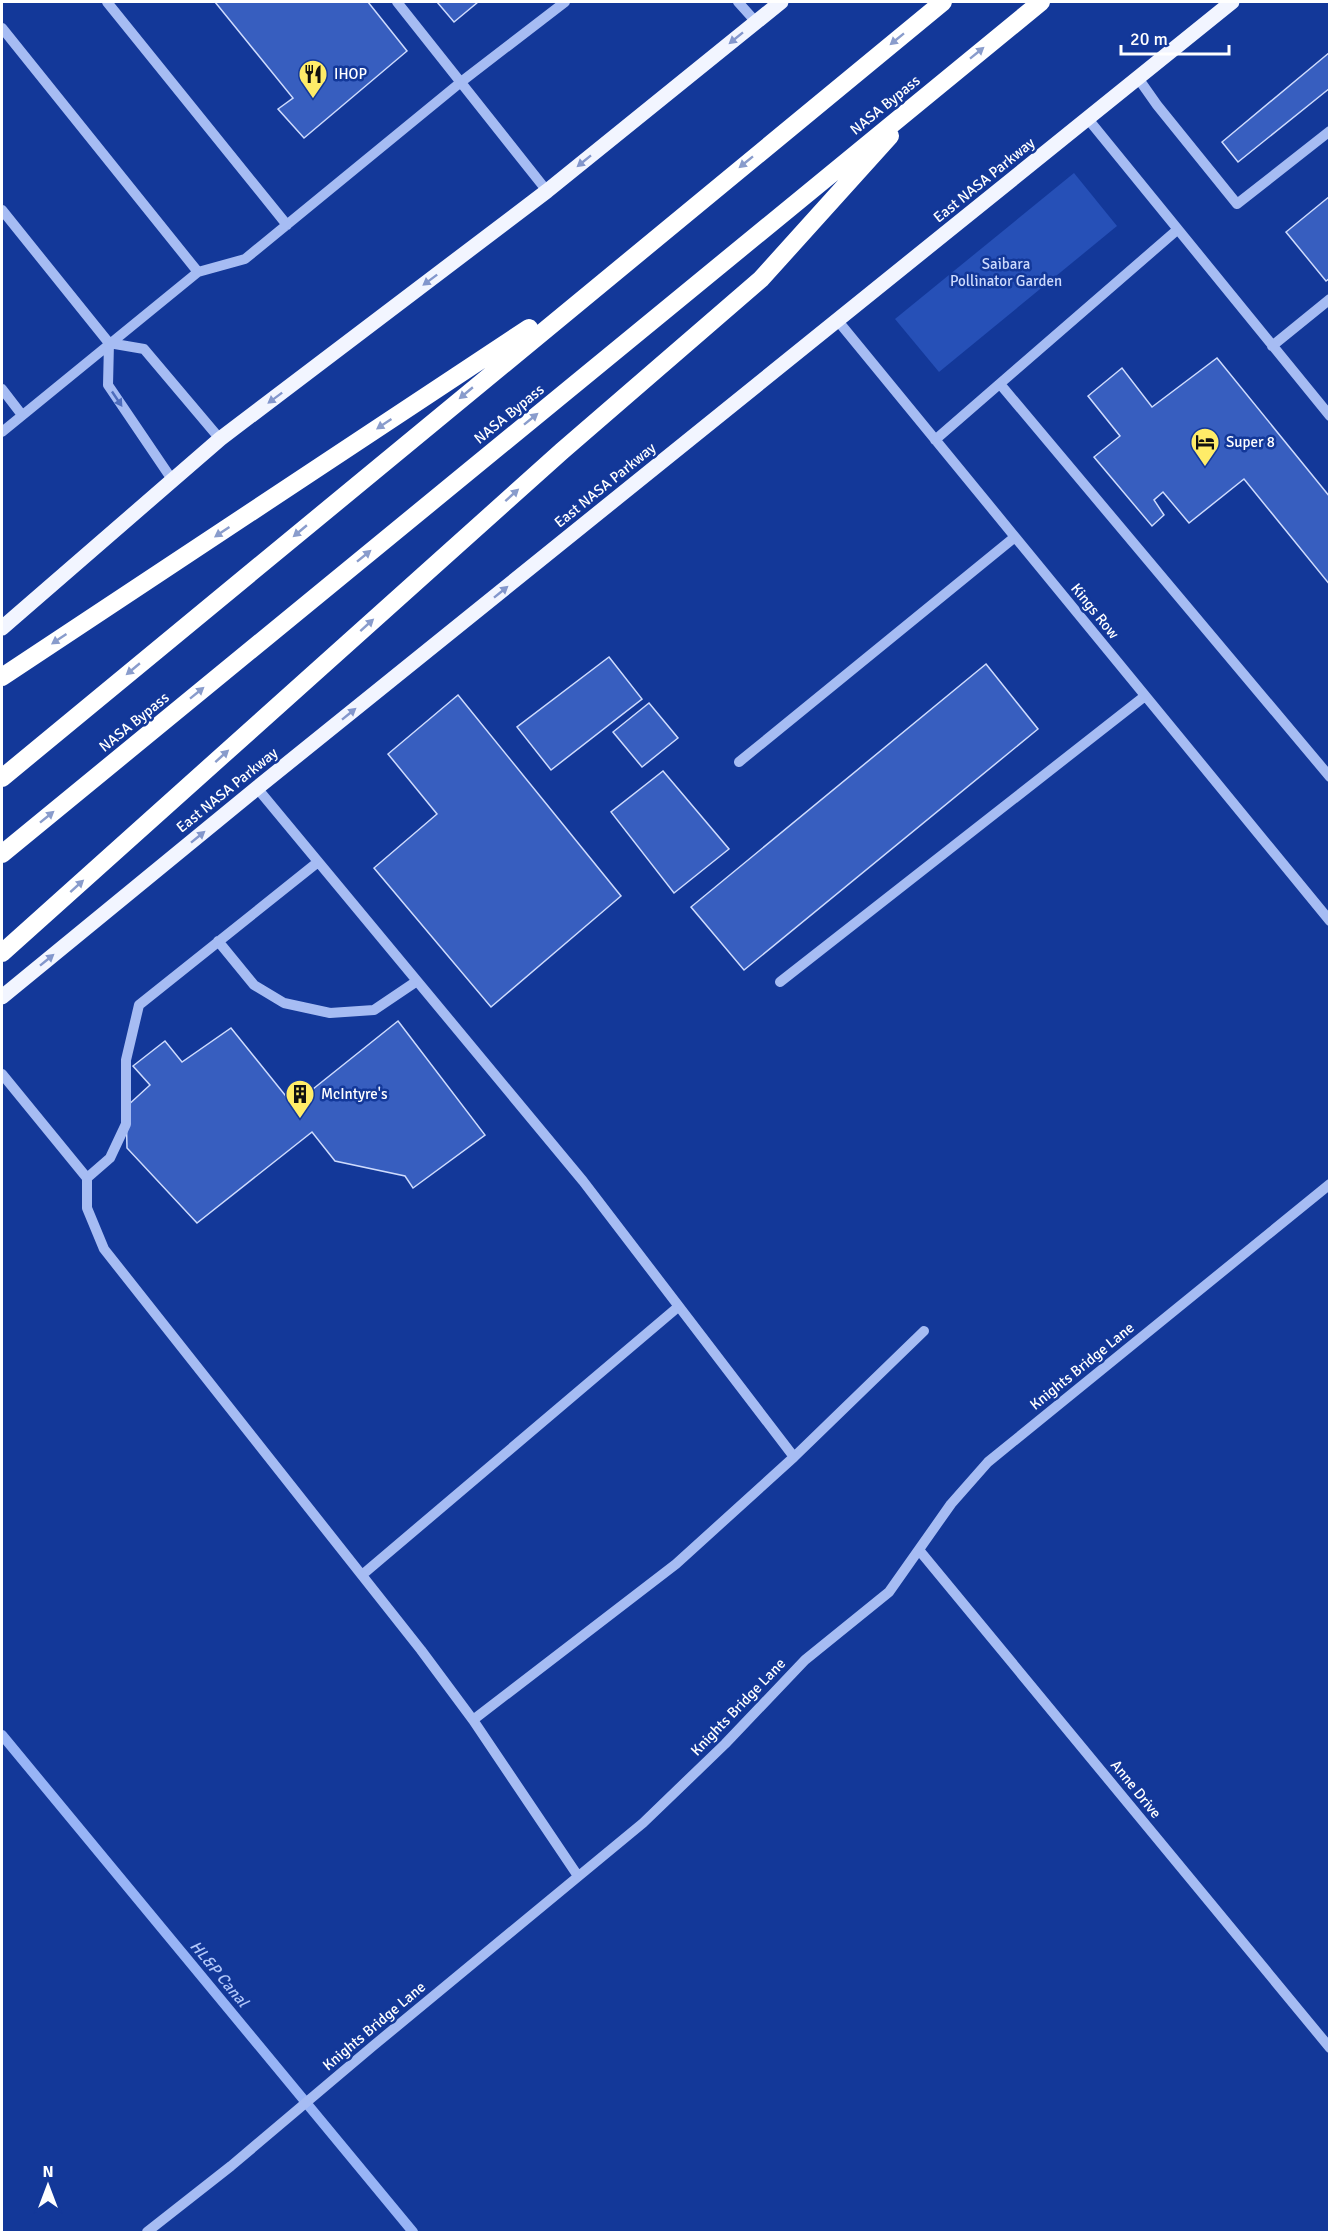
<svg xmlns="http://www.w3.org/2000/svg" width="1331" height="2234" viewBox="0 0 1331 2234" font-family="Signika,sans-serif">
	<style>
		.green { fill: #2650b7 }
		.lines { fill: none; stroke-linecap: round; stroke-linejoin: round }
		.stream { stroke: #98b4f6; stroke-width: 10 }
		.building { fill: #375ebf; stroke: #cedbfd; stroke-width: 1.5 }
		.minor { stroke: #a6bcf3; stroke-width: 10 }
		.major { stroke: #f2f5ff; stroke-width: 15 }
		.highway { stroke: #fff; stroke-width: 18 }
		.oneway { fill: #8296cc }
		.oneway2 { fill: #899ccc }
		.oneway3 { fill: #4e6dbd }
		.labels { text-anchor: middle; dominant-baseline: central; stroke-width: 5; stroke-linejoin: round; paint-order: stroke }
		.poi-label { font-size: 15px; fill: #fff; stroke: #133899; text-anchor: start }
		.street-label { font-size: 15px; fill: #fff; stroke: #133899 }
		.park-label { font-size: 15px; fill: #cedbfd; stroke: #133899 }
		.water-label { font-size: 16px; font-style: italic; fill: #b2c7fa; stroke: #133899 }
	</style>
	<rect width="100%" height="100%" fill="#133899"/>
	<path class="green" d="M 1074,173 L 1117,226 L 939,372 L 895,319 Z"/>
	<g class="lines">
		<path class="stream" d="M 2,1735 L 413,2232"/>
	</g>
	<path class="building" d="M 215,2 L 368,2 L 407,51 L 304,138 L 278,109 L 293,98 Z
		M 437,2 L 478,2 L 454,22 Z
		M 1330,52 L 1330,88 L 1238,162 L 1222,142 Z
		M 1330,196 L 1330,278 L 1326,281 L 1286,232 Z
		M 1217,358 L 1330,497 L 1330,585 L 1244,479 L 1189,523 L 1163,492 L 1154,500 L 1164,515 L 1152,526 L 1094,457 L 1120,436 L 1088,396 L 1122,368 L 1152,407 Z
		M 609,657 L 642,699 L 551,770 L 517,727 Z
		M 986,664 L 1038,729 L 744,970 L 691,907 Z
		M 458,695 L 621,896 L 491,1007 L 374,868 L 437,814 L 388,754 Z
		M 649,703 L 678,738 L 642,767 L 613,732 Z
		M 663,771 L 729,849 L 674,893 L 611,812 Z
		M 398,1021 L 485,1135 L 413,1188 L 405,1176 L 335,1161 L 312,1132 L 197,1223 L 127,1148 L 126,1107 L 150,1085 L 133,1066 L 165,1041 L 182,1062 L 231,1028 L 293,1105 Z"/>
	<g class="lines">
		<path class="minor" d="M 107,2 L 287,225
			M 397,2 L 547,191
			M 738,2 L 756,22
			M 2,28 L 198,272
			M 1138,78 L 1157,105 L 1237,204 L 1330,131
			M 1088,119 L 1330,416
			M 2,210 L 109,343 L 108,385 L 173,481
			M 838,321 L 1330,921
			M 109,343 L 144,349 L 220,439
			M 1272,346 L 1330,299
			M 1000,384 L 1330,777
			M 2,389 L 22,415
			M 2,432 L 198,272 L 245,259 L 461,82 L 565,2
			M 935,440 L 1177,230
			M 739,762 L 1015,537
			M 218,941 L 254,985 L 284,1003 L 330,1013 L 374,1010 L 417,981
			M 780,982 L 1145,696
			M 2,1074 L 87,1178 L 110,1158 L 126,1124 L 126,1060 L 139,1005 L 318,862
			M 87,1178 L 87,1208 L 104,1249 L 421,1650 L 473,1720 L 676,1564 L 794,1457 L 583,1181 L 257,788
			M 794,1457 L 924,1331
			M 919,1550 L 1330,2048
			M 362,1575 L 678,1307
			M 473,1720 L 578,1876
			M 147,2232 L 231,2166 L 373,2046 L 643,1823 L 725,1744 L 805,1660 L 889,1592 L 951,1504 L 988,1462 L 1330,1184"/>
		<path class="major" d="M 2,628 L 220,439 L 547,191 L 781,2
			M 2,997 L 257,788 L 1232,2"/>
		<path class="highway" d="M 2,677 L 529,328
			M 2,778 L 943,2
			M 2,854 L 1041,2
			M 2,953 L 562,451 L 761,279 L 890,136"/>
	</g>
	<defs><path id="oneway-solid" d="M-6-.8H1V-3.2L6.5 0L1 3.2V.8H-6Z" transform="scale(1.5)"/></defs>
	<g class="oneway">
		<use href="#oneway-solid" transform="translate(736 38) rotate(141)"/>
		<use href="#oneway-solid" transform="translate(584 161) rotate(141)"/>
		<use href="#oneway-solid" transform="translate(430 280) rotate(143)"/>
		<use href="#oneway-solid" transform="translate(275 398) rotate(143)"/>
		<use href="#oneway-solid" transform="translate(501 592) rotate(-39)"/>
		<use href="#oneway-solid" transform="translate(349 714) rotate(-39)"/>
		<use href="#oneway-solid" transform="translate(198 837) rotate(-39)"/>
		<use href="#oneway-solid" transform="translate(47 960) rotate(-39)"/>
	</g>
	<g class="oneway2">
		<use href="#oneway-solid" transform="translate(897 39) rotate(141)"/>
		<use href="#oneway-solid" transform="translate(977 53) rotate(-39)"/>
		<use href="#oneway-solid" transform="translate(746 162) rotate(141)"/>
		<use href="#oneway-solid" transform="translate(466 393) rotate(140)"/>
		<use href="#oneway-solid" transform="translate(531 419) rotate(-39)"/>
		<use href="#oneway-solid" transform="translate(384 424) rotate(146)"/>
		<use href="#oneway-solid" transform="translate(512 495) rotate(-42)"/>
		<use href="#oneway-solid" transform="translate(300 531) rotate(140)"/>
		<use href="#oneway-solid" transform="translate(222 532) rotate(146)"/>
		<use href="#oneway-solid" transform="translate(364 556) rotate(-39)"/>
		<use href="#oneway-solid" transform="translate(367 625) rotate(-42)"/>
		<use href="#oneway-solid" transform="translate(59 639) rotate(146)"/>
		<use href="#oneway-solid" transform="translate(133 669) rotate(140)"/>
		<use href="#oneway-solid" transform="translate(197 693) rotate(-39)"/>
		<use href="#oneway-solid" transform="translate(222 756) rotate(-42)"/>
		<use href="#oneway-solid" transform="translate(47 817) rotate(-39)"/>
		<use href="#oneway-solid" transform="translate(77 886) rotate(-42)"/>
	</g>
	<use class="oneway3" href="#oneway-solid" transform="translate(117 399) rotate(56)"/>
	<defs>
		<g id="restaurant-pin" transform="scale(1.5)"><path d="M0 17L-7.5 6A9.5 9.5 0 1 1 7.5 6Z" fill="#ffec68" stroke="#133899"/><path d="M-5-6h1v4h1v-4h1v4h1v-4h1v5L-1.5 .5V6h-2V.5L-5-1ZM5-6V6H3V1.5H1.5Q1.5-4 5-6Z" fill="#111"/></g>
		<g id="hotel-pin" transform="scale(1.5)"><path d="M0 17L-7.5 6A9.5 9.5 0 1 1 7.5 6Z" fill="#ffec68" stroke="#133899"/><path d="M-6-4.5h1.5V1H6V5H4.5V3h-9V5H-6ZM-4 0a1.8 1.8 0 1 1 3.6 0ZM.5 0V-2.5h3Q6-2.5 6 0Z" fill="#111"/></g>
		<g id="building-pin" transform="scale(1.5)"><path d="M0 17L-7.5 6A9.5 9.5 0 1 1 7.5 6Z" fill="#ffec68" stroke="#133899"/><path d="M-4-6H4V6H1V3H-1V6H-4ZM-2.5-4.3h1.7v1.8h-1.7ZM.8-4.3h1.7v1.8H.8ZM-2.5-1h1.7V.8h-1.7ZM.8-1h1.7V.8H.8Z" fill="#111"/></g>
	</defs>
	<g fill-rule="evenodd">
		<use href="#restaurant-pin" x="313" y="74"/>
		<use href="#hotel-pin" x="1205" y="442"/>
		<use href="#building-pin" x="300" y="1094"/>
	</g>
	<g class="labels">
		<g class="poi-label">
			<text x="334" y="74">IHOP</text>
			<text x="1226" y="442">Super 8</text>
			<text x="321" y="1094">McIntyre's</text>
		</g>
		<g class="street-label">
			<text transform="translate(885 105) rotate(-39)">NASA Bypass</text>
			<text transform="translate(984 180) rotate(-39)">East NASA Parkway</text>
			<text transform="translate(509 414) rotate(-39)">NASA Bypass</text>
			<text transform="translate(605 485) rotate(-39)">East NASA Parkway</text>
			<text transform="translate(1095 611) rotate(51)">Kings Row</text>
			<text transform="translate(134 722) rotate(-39)">NASA Bypass</text>
			<text transform="translate(227 790) rotate(-39)">East NASA Parkway</text>
			<text transform="translate(1082 1366) rotate(-39)">Knights Bridge Lane</text>
			<text transform="translate(738 1707) rotate(-46)">Knights Bridge Lane</text>
			<text transform="translate(1136 1789) rotate(51)">Anne Drive</text>
			<text transform="translate(374 2026) rotate(-40)">Knights Bridge Lane</text>
		</g>
		<g class="park-label">
			<text x="1006" y="264">Saibara<tspan x="1006" dy="17">Pollinator Garden</tspan></text>
		</g>
		<g class="water-label">
			<text transform="translate(219 1974) rotate(50)">HL&amp;P Canal</text>
		</g>
	</g>
	<rect width="1331" height="2234" fill="none" stroke="#ffffff" stroke-width="6"/>
	<g transform="translate(48 2186)" stroke="#133899" stroke-width="4.5" paint-order="stroke">
	<path d="M0-4.5L10 22L0 15L-10 22Z" fill="#ffffff"/>
	<text y="-9" font-size="16" font-weight="bold" text-anchor="middle" fill="#ffffff">N</text>
	</g>
	<path d="M1121 45v9h108v-9" fill="none" stroke="#ffffff" stroke-width="3"/>
	<text x="1130" y="45" font-size="18" fill="#ffffff" stroke="#133899" stroke-width="4.5" paint-order="stroke">20 m</text>
</svg>
